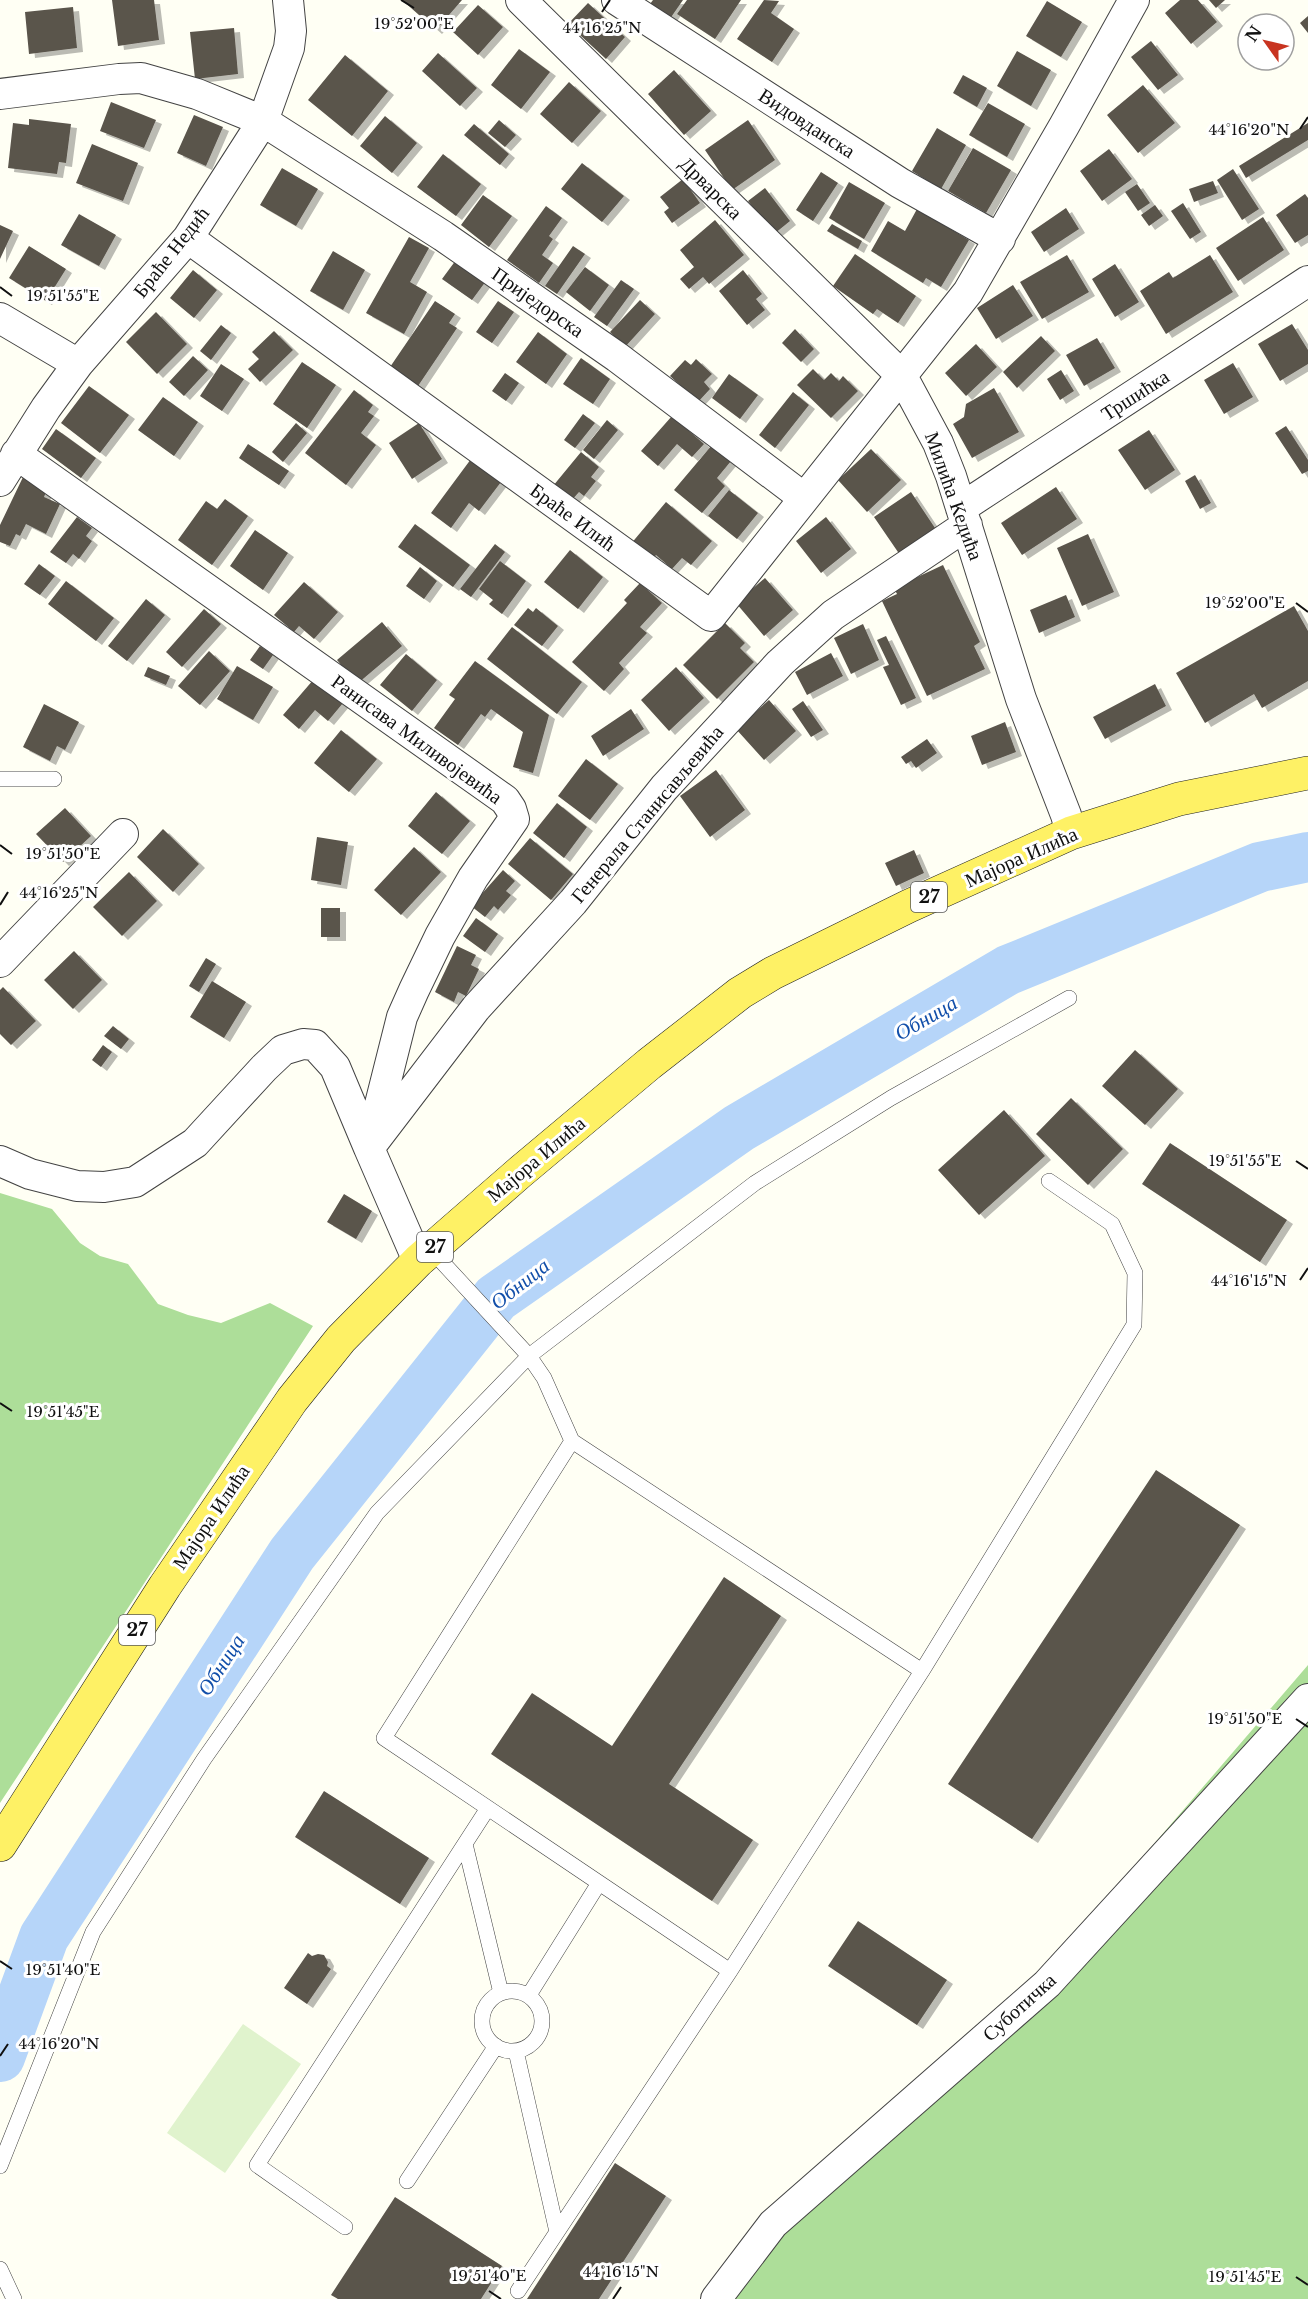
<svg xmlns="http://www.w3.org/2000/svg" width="1308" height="2299" viewBox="0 0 1308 2299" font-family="'Libre Baskerville',serif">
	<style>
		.forest { fill: #adde99 }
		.pitch { fill: #e0f3cd }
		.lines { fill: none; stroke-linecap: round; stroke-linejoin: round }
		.river { stroke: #b6d5f9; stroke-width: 50 }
		.building { fill: #5a544c; filter: url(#shadow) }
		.service-casing { stroke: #434343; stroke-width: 16 }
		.minor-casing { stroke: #434343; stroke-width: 32 }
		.primary-casing { stroke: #212121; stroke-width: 34 }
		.service { stroke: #fff; stroke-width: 15 }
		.minor { stroke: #fff; stroke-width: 30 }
		.primary { stroke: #fef165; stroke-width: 33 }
		.ticks { fill: none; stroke: #101010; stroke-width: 2 }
		.labels { text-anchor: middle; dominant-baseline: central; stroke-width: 6; stroke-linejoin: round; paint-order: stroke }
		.shield { fill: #fff; stroke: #585858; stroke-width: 1.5 }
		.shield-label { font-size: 18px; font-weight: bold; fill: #101010 }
		.street-label { font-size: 20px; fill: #101010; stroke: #fff }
		.water-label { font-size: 21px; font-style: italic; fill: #124faa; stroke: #fff }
		.ticks-label { font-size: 15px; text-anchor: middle; fill: #101010; stroke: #fff; stroke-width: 6; stroke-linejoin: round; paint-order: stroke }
	</style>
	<defs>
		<filter id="shadow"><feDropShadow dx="6" dy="4" stdDeviation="0" flood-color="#0004"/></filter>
	</defs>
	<rect width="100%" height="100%" fill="#fffff4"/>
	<path class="forest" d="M 0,1193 L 52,1209 L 80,1243 L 100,1256 L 128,1264 L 158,1304 L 188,1315 L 221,1323 L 270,1303 L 313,1326 L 0,1803 Z
		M 1308,1665 L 1308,2299 L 700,2299 L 765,2214 L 1042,1974 Z"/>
	<path class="pitch" d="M 243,2024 L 301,2064 L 225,2173 L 167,2133 Z"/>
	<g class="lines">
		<path class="river" d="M 0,2057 L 44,1937 L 292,1554 L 496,1298 L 739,1128 L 1008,970 L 1260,867 L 1308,857"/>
	</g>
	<path class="building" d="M 112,0 L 154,0 L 159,40 L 118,46 Z
		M 402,0 L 462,0 L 436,30 Z
		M 653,0 L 683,0 L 667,23 L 647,8 Z
		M 687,0 L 741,0 L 715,39 L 677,14 Z
		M 764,0 L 779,1 L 771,13 L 794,29 L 772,62 L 737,39 Z
		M 1180,0 L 1198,0 L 1217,22 L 1191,44 L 1165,13 Z
		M 1209,0 L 1225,0 L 1216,8 Z
		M 1047,1 L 1082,22 L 1061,57 L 1026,36 Z
		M 588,3 L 625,37 L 606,59 L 568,24 Z
		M 478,5 L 503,27 L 478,55 L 453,32 Z
		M 73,7 L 77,48 L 29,54 L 25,12 Z
		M 1308,16 L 1308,33 L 1300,23 Z
		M 234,28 L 238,74 L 195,79 L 190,32 Z
		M 1151,41 L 1178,75 L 1158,90 L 1131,57 Z
		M 519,49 L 550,72 L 521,109 L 491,85 Z
		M 1017,51 L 1051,70 L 1031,106 L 997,86 Z
		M 438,53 L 477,88 L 460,106 L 422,71 Z
		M 345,55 L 388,91 L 352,136 L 308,100 Z
		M 674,70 L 711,111 L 684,135 L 648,94 Z
		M 963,75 L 987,88 L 977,107 L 953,93 Z
		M 569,82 L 601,111 L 572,143 L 540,114 Z
		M 1143,85 L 1175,123 L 1138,153 L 1107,115 Z
		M 111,102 L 156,120 L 144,148 L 100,131 Z
		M 988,103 L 1025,124 L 1007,157 L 969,135 Z
		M 194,115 L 223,127 L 206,166 L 177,153 Z
		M 385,116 L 417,143 L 392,173 L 360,146 Z
		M 29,119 L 71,124 L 66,163 L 59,162 L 57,174 L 8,168 L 13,123 L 29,125 Z
		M 499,120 L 516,135 L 505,147 L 488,133 Z
		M 748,120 L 775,160 L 732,190 L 705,150 Z
		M 1308,123 L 1308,140 L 1246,178 L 1239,166 Z
		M 474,124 L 509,154 L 500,165 L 464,135 Z
		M 937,128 L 966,145 L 941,189 L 912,171 Z
		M 92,144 L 138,163 L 123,201 L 76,183 Z
		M 973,148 L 1011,170 L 986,213 L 948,191 Z
		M 1109,149 L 1132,179 L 1102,201 L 1080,171 Z
		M 443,154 L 481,184 L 456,216 L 417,187 Z
		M 582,163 L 624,196 L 602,222 L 561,189 Z
		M 282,168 L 318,189 L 296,226 L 260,205 Z
		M 1233,169 L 1259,209 L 1242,220 L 1217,180 Z
		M 821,172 L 838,183 L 813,221 L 796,210 Z
		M 683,179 L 700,203 L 672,223 L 664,212 L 669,208 L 660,197 Z
		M 1213,181 L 1218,193 L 1194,202 L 1189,189 Z
		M 849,182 L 885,203 L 864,239 L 829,218 Z
		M 1137,184 L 1150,203 L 1138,211 L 1125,192 Z
		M 765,188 L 790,221 L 774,234 L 748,201 Z
		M 1305,194 L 1308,198 L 1308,235 L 1295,243 L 1276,215 Z
		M 483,195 L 512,216 L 489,247 L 461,225 Z
		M 1183,203 L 1201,232 L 1190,239 L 1171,211 Z
		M 1155,205 L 1163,216 L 1149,226 L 1141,215 Z
		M 546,206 L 562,218 L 549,236 L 553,239 L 542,255 L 553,263 L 539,283 L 507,260 Z
		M 1066,208 L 1079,229 L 1044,252 L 1031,232 Z
		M 917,209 L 969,240 L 941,287 L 926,278 L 923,283 L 871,251 L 888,221 L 905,231 Z
		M 79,214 L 116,235 L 99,266 L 61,245 Z
		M 1263,217 L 1284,250 L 1238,281 L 1216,248 Z
		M 715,220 L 744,255 L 709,284 L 703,277 L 689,289 L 680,279 L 694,267 L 680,250 Z
		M 832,224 L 862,241 L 858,249 L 827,231 Z
		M 0,225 L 13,231 L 0,259 Z
		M 409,237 L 429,248 L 410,282 L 427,292 L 404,334 L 366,313 Z
		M 29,246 L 66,269 L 46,301 L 9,278 Z
		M 573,246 L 585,254 L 557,294 L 545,286 Z
		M 333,251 L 365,270 L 343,310 L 310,291 Z
		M 855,254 L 916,296 L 898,323 L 877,309 L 873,314 L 833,286 Z
		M 1067,255 L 1089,292 L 1042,319 L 1020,282 Z
		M 1210,255 L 1233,292 L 1166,334 L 1140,291 L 1169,272 L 1173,278 Z
		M 456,260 L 486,281 L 472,300 L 442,279 Z
		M 1115,264 L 1139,302 L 1115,317 L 1092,279 Z
		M 585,267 L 609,285 L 590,311 L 566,292 Z
		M 193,270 L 217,290 L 194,318 L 170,298 Z
		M 743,270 L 762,294 L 756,299 L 765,310 L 747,325 L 719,291 Z
		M 621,280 L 634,289 L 607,326 L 594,317 Z
		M 1013,285 L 1033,316 L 996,339 L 977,308 Z
		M 640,300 L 655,314 L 625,347 L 610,332 Z
		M 435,301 L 455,314 L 449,323 L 457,328 L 416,389 L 388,370 Z
		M 498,301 L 514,312 L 492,343 L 476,332 Z
		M 156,312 L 187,344 L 157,374 L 126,342 Z
		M 1292,324 L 1308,350 L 1308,364 L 1280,381 L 1258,344 Z
		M 221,325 L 231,333 L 211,360 L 200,351 Z
		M 795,329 L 814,349 L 801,362 L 782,343 Z
		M 274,331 L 293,350 L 260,382 L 248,369 L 259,359 L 252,352 Z
		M 538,332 L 567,354 L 546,384 L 516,362 Z
		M 1041,336 L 1055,351 L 1017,388 L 1003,372 Z
		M 1097,338 L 1115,368 L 1084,386 L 1066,355 Z
		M 976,344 L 997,367 L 966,396 L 945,373 Z
		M 193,356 L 208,370 L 184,396 L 169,382 Z
		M 581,358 L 610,379 L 593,404 L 563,384 Z
		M 696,359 L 712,374 L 704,382 L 710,389 L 698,402 L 670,376 L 685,360 L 691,365 Z
		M 302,362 L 336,385 L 307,428 L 273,404 Z
		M 1233,363 L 1253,397 L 1224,414 L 1204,380 Z
		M 221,364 L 244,379 L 222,411 L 200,396 Z
		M 813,369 L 824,380 L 831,373 L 839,381 L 843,376 L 858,391 L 831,418 L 797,385 Z
		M 1061,370 L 1074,391 L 1060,400 L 1047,379 Z
		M 505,373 L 519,383 L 506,401 L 492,391 Z
		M 729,374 L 758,395 L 740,419 L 712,398 Z
		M 89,386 L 129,415 L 100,453 L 61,423 Z
		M 994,388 L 1019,432 L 972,458 L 953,424 L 964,417 L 966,404 Z
		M 354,390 L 373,405 L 368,412 L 374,416 L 361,433 L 376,445 L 346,485 L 305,453 Z
		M 793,392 L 809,405 L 775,448 L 759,435 Z
		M 163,397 L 198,422 L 174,456 L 138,430 Z
		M 583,414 L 595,423 L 575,448 L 564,440 Z
		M 672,416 L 704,444 L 692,457 L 677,444 L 658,466 L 641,451 Z
		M 607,420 L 618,430 L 594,459 L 583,450 Z
		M 296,423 L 307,433 L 283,462 L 272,452 Z
		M 419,423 L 442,459 L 412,479 L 389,443 Z
		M 1286,426 L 1308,460 L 1308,471 L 1302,474 L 1275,433 Z
		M 56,429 L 96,458 L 81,478 L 42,449 Z
		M 1149,430 L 1175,470 L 1145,490 L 1118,450 Z
		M 248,444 L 289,471 L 279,485 L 239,458 Z
		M 712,445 L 731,461 L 717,478 L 725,486 L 702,513 L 674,490 Z
		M 871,449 L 901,480 L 867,512 L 838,480 Z
		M 581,452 L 599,467 L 591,477 L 596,481 L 584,496 L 579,492 L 571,501 L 553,486 Z
		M 471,459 L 501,482 L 479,511 L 469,503 L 451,528 L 431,513 Z
		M 24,475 L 48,487 L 44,497 L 60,504 L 46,534 L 26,524 L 20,536 L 16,534 L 10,546 L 0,542 L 0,525 Z
		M 1195,475 L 1211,503 L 1200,509 L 1185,481 Z
		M 1056,487 L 1077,519 L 1022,555 L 1001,523 Z
		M 729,490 L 758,513 L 737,539 L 708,516 Z
		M 911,492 L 937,531 L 900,555 L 874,517 Z
		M 225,499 L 248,516 L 212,565 L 178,540 L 206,501 L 217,509 Z
		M 666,502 L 712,541 L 691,565 L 682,558 L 672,569 L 656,555 L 650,562 L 630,545 Z
		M 77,517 L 92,528 L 86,536 L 92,541 L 79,559 L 73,554 L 66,563 L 50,552 Z
		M 826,517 L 851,549 L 821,573 L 796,541 Z
		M 415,524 L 470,565 L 453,587 L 398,547 Z
		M 255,530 L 288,553 L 263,590 L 230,566 Z
		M 1088,534 L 1114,592 L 1082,606 L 1057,548 Z
		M 495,544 L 505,552 L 471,597 L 460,589 Z
		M 570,550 L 603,577 L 578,609 L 544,582 Z
		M 500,561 L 526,581 L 502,614 L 489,604 L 493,600 L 479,589 Z
		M 39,564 L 55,576 L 40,595 L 24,584 Z
		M 943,565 L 980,642 L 974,646 L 985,669 L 927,696 L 882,601 L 897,594 L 894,588 Z
		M 420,567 L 437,581 L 424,599 L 406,586 Z
		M 765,578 L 793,610 L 764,636 L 736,603 Z
		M 66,581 L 114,618 L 96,641 L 48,604 Z
		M 304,582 L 338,612 L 314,639 L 299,626 L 294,632 L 274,615 Z
		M 640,583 L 662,603 L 640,627 L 647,633 L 619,663 L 624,669 L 604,691 L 572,662 L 627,603 L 624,600 Z
		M 1066,595 L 1075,617 L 1039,633 L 1030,610 Z
		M 146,599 L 165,615 L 127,661 L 108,646 Z
		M 1294,606 L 1308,631 L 1308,681 L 1262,708 L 1254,694 L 1205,723 L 1176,673 Z
		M 528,608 L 533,612 L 536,608 L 558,626 L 542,646 L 514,625 Z
		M 204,609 L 221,624 L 182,667 L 166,652 Z
		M 382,622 L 402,646 L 357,684 L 337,660 Z
		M 725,623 L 745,643 L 740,648 L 754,662 L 717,699 L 683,665 Z
		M 863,624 L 879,660 L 851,674 L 834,638 Z
		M 512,627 L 582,682 L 557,714 L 487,659 Z
		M 886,636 L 916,698 L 901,705 L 883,667 L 889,665 L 877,640 Z
		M 260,646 L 273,655 L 263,669 L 250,660 Z
		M 209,651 L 230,671 L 200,705 L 178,686 Z
		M 831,653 L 843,676 L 807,695 L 795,672 Z
		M 406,654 L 437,680 L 412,711 L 380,685 Z
		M 475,661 L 549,715 L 533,773 L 513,767 L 523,732 L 491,709 L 485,717 L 481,714 L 458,745 L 434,728 L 455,699 L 449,695 Z
		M 237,666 L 273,687 L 253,720 L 217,699 Z
		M 148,667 L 170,676 L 166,685 L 144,676 Z
		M 676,667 L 704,698 L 669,731 L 641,700 Z
		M 314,679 L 343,703 L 328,721 L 315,710 L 299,729 L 283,715 Z
		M 1155,684 L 1166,706 L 1105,739 L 1093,717 Z
		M 769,700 L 796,731 L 764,760 L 736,729 Z
		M 803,701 L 823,730 L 811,737 L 792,709 Z
		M 44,704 L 79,722 L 65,750 L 57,746 L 50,761 L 23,747 Z
		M 631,709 L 644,729 L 603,756 L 591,736 Z
		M 1005,722 L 1016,752 L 982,765 L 971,736 Z
		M 341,730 L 377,759 L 349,792 L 314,763 Z
		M 927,739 L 937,753 L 916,768 L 911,761 L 906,764 L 901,757 Z
		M 586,759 L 618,784 L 590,820 L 558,796 Z
		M 716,770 L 745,810 L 710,837 L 680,796 Z
		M 436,792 L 470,821 L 442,854 L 408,826 Z
		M 557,803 L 587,827 L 564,858 L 533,833 Z
		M 65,808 L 91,836 L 63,862 L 36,834 Z
		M 163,829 L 199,864 L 173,892 L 137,857 Z
		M 317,837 L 348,842 L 341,885 L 311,880 Z
		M 530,838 L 573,874 L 551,900 L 508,864 Z
		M 414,847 L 441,872 L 401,915 L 374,890 Z
		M 914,850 L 924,873 L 896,886 L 885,863 Z
		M 503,870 L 515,881 L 506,891 L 511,895 L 498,910 L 494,906 L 485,917 L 471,906 Z
		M 129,872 L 157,901 L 122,936 L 93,907 Z
		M 321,908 L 340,908 L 340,937 L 321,937 Z
		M 476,918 L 498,934 L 485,952 L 463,936 Z
		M 457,946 L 476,955 L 471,965 L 479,969 L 466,996 L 458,992 L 454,1002 L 435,992 Z
		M 74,951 L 102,980 L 73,1009 L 44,980 Z
		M 206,958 L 216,964 L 199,992 L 189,986 Z
		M 212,981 L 246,1002 L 224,1038 L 190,1017 Z
		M 3,987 L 36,1021 L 11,1045 L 0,1034 L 0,990 Z
		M 113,1026 L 129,1039 L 121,1049 L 104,1036 Z
		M 103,1045 L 112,1052 L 101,1067 L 92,1060 Z
		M 1135,1050 L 1178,1089 L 1145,1125 L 1102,1086 Z
		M 1071,1098 L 1123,1149 L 1088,1185 L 1036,1134 Z
		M 1004,1110 L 1045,1156 L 979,1215 L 938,1170 Z
		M 1170,1143 L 1287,1220 L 1260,1262 L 1142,1184 Z
		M 344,1194 L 372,1211 L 356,1239 L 327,1222 Z
		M 1156,1470 L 1240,1525 L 1032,1839 L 948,1784 Z
		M 724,1577 L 781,1616 L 669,1784 L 753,1840 L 712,1901 L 491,1754 L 532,1693 L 612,1746 Z
		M 324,1791 L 429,1858 L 400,1904 L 295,1837 Z
		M 858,1921 L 947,1980 L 917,2025 L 828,1966 Z
		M 308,1953 L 312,1956 L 318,1954 L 324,1955 L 328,1962 L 327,1966 L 331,1969 L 307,2004 L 284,1988 Z
		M 615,2163 L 666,2196 L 599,2299 L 527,2299 Z
		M 395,2197 L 502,2266 L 481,2299 L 338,2299 L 331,2295 Z"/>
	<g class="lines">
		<g class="service-casing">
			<path id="service" d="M 0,779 L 54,779
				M 1049,1181 L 1112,1224 L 1135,1273 L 1134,1325 L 922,1671 L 572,1441 L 544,1378 L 529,1356 L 755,1183 L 891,1098 L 1069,998
				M 572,1441 L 384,1738 L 730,1971
				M 465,1844 L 501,1993
				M482 2021a30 30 0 1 1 60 0a30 30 0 1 1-60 0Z
				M 529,1995 L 599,1883
				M 516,2051 L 557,2232
				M 0,2166 L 93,1932 L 204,1759 L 377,1513 L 529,1356 L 431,1250
				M 407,2181 L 496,2046
				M 345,2227 L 257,2165 L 488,1808
				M 0,2269 L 14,2299
				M 518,2291 L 730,1971 L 922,1671"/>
		</g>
		<g class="minor-casing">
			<path id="minor" d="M 521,0 L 902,376 L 938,443 L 951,476 L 1021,699 L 1066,815 L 1071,833
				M 617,0 L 900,183 L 1000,239
				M 0,94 L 119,79 L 141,78 L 197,94 L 263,121 L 443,236 L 617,357 L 804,498
				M 188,238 L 711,616 L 968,292 L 1064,126 L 1134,0
				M 0,318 L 78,364
				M 16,454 L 505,800 L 511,809 L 514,819 L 473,878 L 440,936 L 414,990 L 402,1017 L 369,1148 L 418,1261
				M 0,481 L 46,408 L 78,364 L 188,238 L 263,121 L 289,48 L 291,31 L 288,0
				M 961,508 L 1308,281
				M 0,962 L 123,834
				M 0,1161 L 30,1174 L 77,1186 L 104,1187 L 135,1182 L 195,1143 L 264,1068 L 283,1050 L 303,1044 L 315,1045 L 335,1067 L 369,1148 L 476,1008 L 573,902 L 664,788 L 780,663 L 833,615 L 967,525
				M 716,2299 L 773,2224 L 1047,1984 L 1308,1699"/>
		</g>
		<g class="primary-casing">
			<path id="primary" d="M 0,1845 L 165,1586 L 292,1400 L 341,1339 L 418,1261 L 519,1173 L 649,1064 L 740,993 L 773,973 L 909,906 L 1071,833 L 1179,799 L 1308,773"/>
		</g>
		<use href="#service" class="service"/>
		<use href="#minor" class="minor"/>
		<use href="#primary" class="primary"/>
	</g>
	<path class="ticks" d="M 401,0 L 414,8M 602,12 L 610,0M 1300,129 L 1308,117M 0,287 L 12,296M 1296,603 L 1308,612M 0,845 L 12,854M 0,905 L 8,892M 1296,1161 L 1308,1169M 1300,1280 L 1308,1268M 0,1403 L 12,1411M 1296,1719 L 1308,1727M 0,1961 L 12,1969M 0,2056 L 8,2044M 1296,2277 L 1308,2285M 489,2291 L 501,2299M 613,2299 L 621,2287"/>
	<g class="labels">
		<g class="shield">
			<rect x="911" y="882" width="36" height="30" rx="4.5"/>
			<rect x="417" y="1232" width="36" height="30" rx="4.5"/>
			<rect x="119" y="1615" width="36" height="30" rx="4.5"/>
		</g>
		<g class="shield-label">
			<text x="929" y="897">27</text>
			<text x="435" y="1247">27</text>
			<text x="137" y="1630">27</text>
		</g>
		<g class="street-label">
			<text transform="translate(807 123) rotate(33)">Видовданска</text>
			<text transform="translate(711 188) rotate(45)">Дрварска</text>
			<text transform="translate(171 252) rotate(-52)">Браће Недић</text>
			<text transform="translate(538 302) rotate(35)">Приједорска</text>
			<text transform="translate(1135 395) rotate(-33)">Тршићка</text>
			<text transform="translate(954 496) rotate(70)">Милића Кедића</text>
			<text transform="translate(573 517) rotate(36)">Браће Илић</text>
			<text transform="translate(417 739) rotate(36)">Ранисава Миливојевића</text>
			<text transform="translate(647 814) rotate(-50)">Генерала Станисављевића</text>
			<text transform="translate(1021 857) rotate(-24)">Мајора Илића</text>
			<text transform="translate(536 1159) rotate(-40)">Мајора Илића</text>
			<text transform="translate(211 1517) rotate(-56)">Мајора Илића</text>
			<text transform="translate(1019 2007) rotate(-42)">Суботичка</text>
		</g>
		<g class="water-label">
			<text transform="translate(926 1018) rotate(-30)">Обница</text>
			<text transform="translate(520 1284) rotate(-38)">Обница</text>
			<text transform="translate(221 1665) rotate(-57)">Обница</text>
		</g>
	</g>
	<g class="ticks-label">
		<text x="414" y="29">19°52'00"E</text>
		<text x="602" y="33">44°16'25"N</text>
		<text x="1249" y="135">44°16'20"N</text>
		<text x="63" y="301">19°51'55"E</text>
		<text x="1245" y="608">19°52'00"E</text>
		<text x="63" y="859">19°51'50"E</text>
		<text x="59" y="898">44°16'25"N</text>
		<text x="1245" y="1166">19°51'55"E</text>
		<text x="1249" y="1286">44°16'15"N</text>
		<text x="63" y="1417">19°51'45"E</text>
		<text x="1245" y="1724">19°51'50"E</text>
		<text x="63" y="1975">19°51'40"E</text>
		<text x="59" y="2049">44°16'20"N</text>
		<text x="621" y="2277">44°16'15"N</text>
		<text x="489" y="2281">19°51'40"E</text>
		<text x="1245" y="2282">19°51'45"E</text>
	</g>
	<g transform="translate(1266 42) rotate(304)"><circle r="28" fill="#ffffff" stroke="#9f9f9f" stroke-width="1.5"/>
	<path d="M0-4.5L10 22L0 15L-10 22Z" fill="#c83420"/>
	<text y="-9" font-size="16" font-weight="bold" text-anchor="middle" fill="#101010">N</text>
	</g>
</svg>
